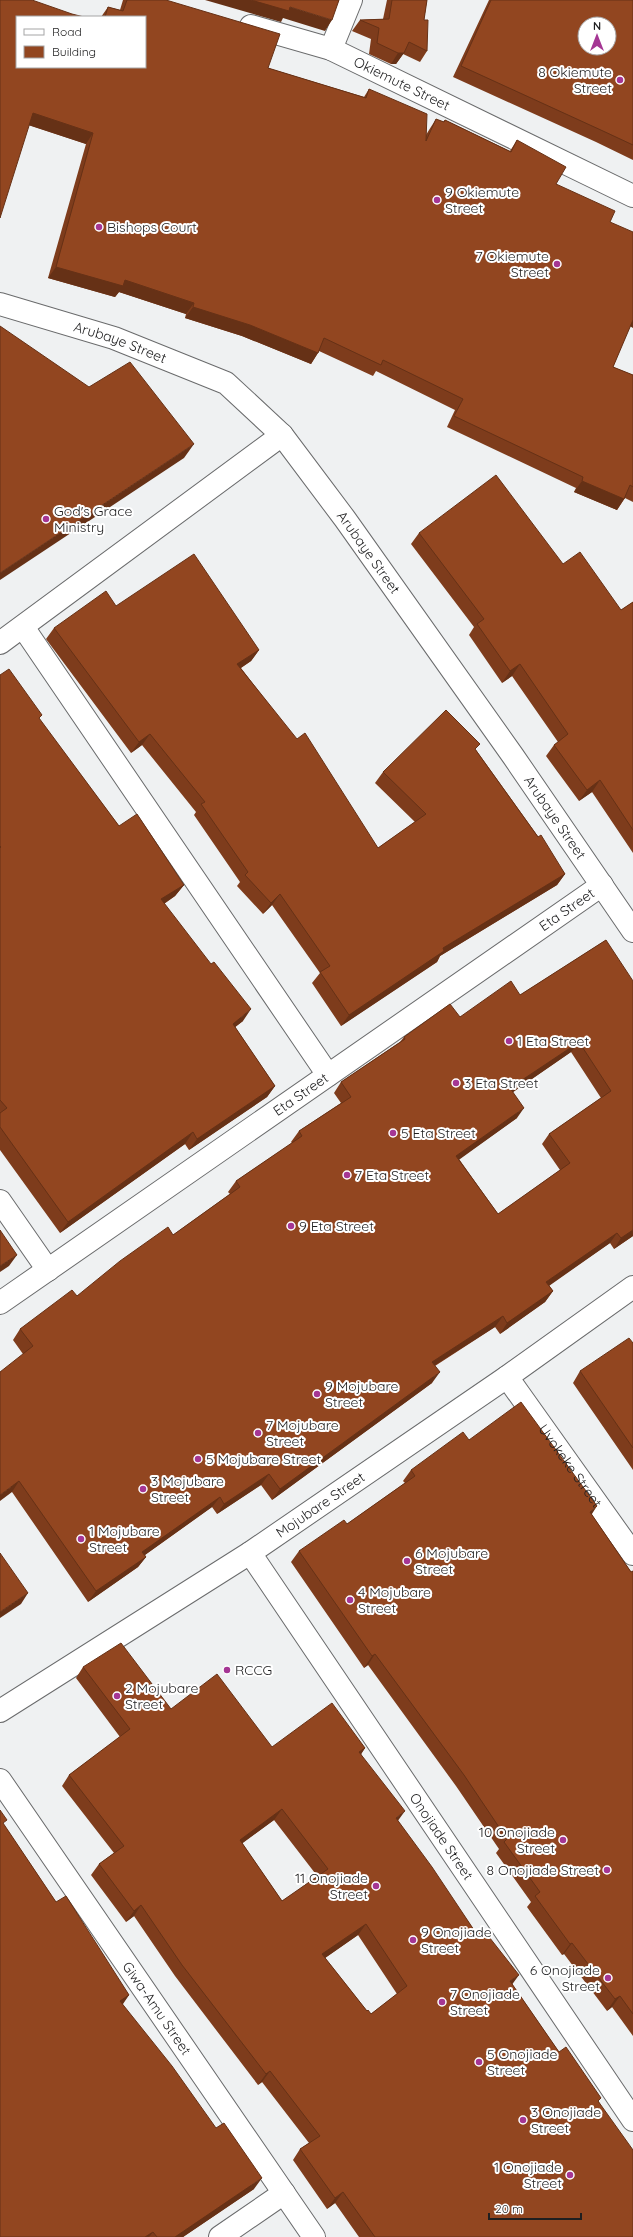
<svg xmlns="http://www.w3.org/2000/svg" width="633" height="2237" viewBox="0 0 633 2237" font-family="Quicksand,sans-serif">
	<style>
		.lines { fill: none; stroke-linecap: round; stroke-linejoin: round }
		.minor-casing { stroke: #6a6b6c; stroke-width: 24 }
		.minor { stroke: #fff; stroke-width: 22 }
		.wall { fill: #7e3c1c; fill-rule: evenodd }
		.shaded-wall { fill: #663116 }
		.building { fill: #924620; stroke: #663116; fill-rule: evenodd }
		.poi-dot { fill: #a53694; stroke: #fff; stroke-width: 1.5 }
		.labels { text-anchor: middle; dominant-baseline: central; stroke-width: 4; stroke-linejoin: round; paint-order: stroke }
		.poi-label { font-size: 14px; fill: #1f1f20; stroke: #fff; text-anchor: start }
		.street-label { font-size: 14px; fill: #1f1f20; stroke: #fff }
	</style>
	<rect width="100%" height="100%" fill="#eff1f2"/>
	<g class="lines">
		<g class="minor-casing">
			<g id="minor">
				<path id="s1" d="M 251,26 L 331,49 L 633,196"/>
				<path d="M 331,49 L 351,0"/>
				<path id="s2" d="M 0,304 L 114,338 L 226,383 L 282,435 L 345,519 L 513,756 L 633,931"/>
				<path d="M 23,627 L 328,1075"/>
				<path d="M 0,643 L 282,435"/>
				<path d="M 0,1201 L 48,1270"/>
				<path id="s3" d="M 0,1303 L 602,885"/>
				<path id="s4" d="M 507,1377 L 633,1554"/>
				<path id="s5" d="M 250,1553 L 633,2120"/>
				<path id="s6" d="M 0,1711 L 250,1553 L 507,1377 L 633,1287"/>
				<path id="s7" d="M 0,1780 L 314,2237"/>
				<path d="M 220,2237 L 284,2193"/>
			</g>
		</g>
		<use href="#minor" class="minor"/>
	</g>
	<path class="wall" d="M 123,0 L 166,0 L 268,68 L 364,97 L 369,89 L 426,135 L 429,130 L 436,119 L 443,122 L 445,120 L 510,151 L 517,140 L 556,184 L 610,222 L 630,326 L 613,367 L 633,375 L 633,502 L 625,498 L 617,510 L 574,492 L 576,488 L 447,427 L 455,410 L 376,371 L 373,376 L 319,351 L 311,364 L 242,336 L 185,318 L 186,314 L 119,292 L 115,297 L 48,278 L 86,144 L 29,125 L 17,67 L 145,17 L 101,17 L 108,7 L 120,10 Z
		M 387,0 L 427,0 L 424,20 L 427,51 L 420,62 L 403,54 L 396,64 L 391,64 L 369,54 L 371,39 L 352,31 L 360,20 L 383,19 Z
		M 489,0 L 633,0 L 633,160 L 596,142 L 453,77 Z
		M 419,533 L 563,564 L 621,610 L 633,602 L 633,853 L 592,792 L 579,801 L 546,756 L 554,745 L 558,742 L 512,676 L 502,683 L 469,635 L 474,627 L 411,544 Z
		M 116,606 L 259,650 L 251,661 L 241,668 L 378,848 L 415,822 L 375,783 L 383,772 L 476,750 L 565,874 L 557,885 L 440,956 L 437,962 L 341,1026 L 312,983 L 320,973 L 272,905 L 263,914 L 237,886 L 240,882 L 194,815 L 196,812 L 142,745 L 131,753 L 46,639 L 54,628 Z
		M 0,675 L 39,719 L 119,826 L 184,885 L 175,896 L 164,904 L 243,1021 L 235,1027 L 275,1086 L 267,1097 L 189,1150 L 185,1144 L 60,1233 L 0,1150 Z
		M 606,940 L 633,1236 L 614,1249 L 610,1243 L 549,1285 L 553,1291 L 545,1302 L 500,1334 L 495,1327 L 435,1366 L 432,1383 L 272,1500 L 261,1485 L 217,1514 L 212,1507 L 145,1555 L 146,1557 L 138,1567 L 88,1602 L 12,1492 L 23,1354 L 13,1340 L 20,1329 L 77,1296 L 173,1235 L 230,1194 L 228,1192 L 236,1181 L 292,1143 L 291,1142 L 299,1131 L 341,1103 L 334,1093 L 341,1082 L 400,1042 L 404,1037 L 520,995 ZM 571,1052 L 601,1098 L 549,1134 L 542,1144 L 560,1170 L 498,1214 L 459,1159 L 517,1118 L 513,1092 Z
		M 633,1343 L 633,1470 L 573,1383 L 580,1371 Z
		M 469,1440 L 592,1515 L 631,1572 L 633,1571 L 633,2036 L 612,2007 L 607,2011 L 564,1954 L 562,1955 L 527,1907 L 531,1902 L 496,1853 L 499,1849 L 456,1786 L 368,1665 L 364,1668 L 291,1562 L 299,1551 L 347,1524 L 405,1483 L 403,1481 L 411,1470 Z
		M 83,1667 L 171,1709 L 272,1747 L 365,1748 L 361,1754 L 398,1821 L 476,1933 L 512,1984 L 559,2052 L 599,2102 L 633,2237 L 359,2237 L 335,2203 L 327,2209 L 293,2160 L 300,2149 L 309,2143 L 262,2082 L 258,2085 L 175,1976 L 134,1916 L 126,1922 L 91,1875 L 99,1864 L 114,1853 L 62,1786 L 69,1775 L 120,1737 L 76,1678 ZM 274,1820 L 318,1877 L 282,1901 L 242,1843 ZM 358,1935 L 397,1994 L 371,2014 L 367,2011 L 325,1958 Z
		M 4,1825 L 56,1902 L 129,1995 L 122,2004 L 254,2189 L 183,2237 L 0,2237 Z"/>
	<path class="shaded-wall" d="M 205,0 L 251,0 L 290,7 L 332,20 L 325,31 L 283,18 L 281,22 Z
		M 398,53 L 404,53 L 396,64 L 391,64 Z
		M 33,113 L 93,133 L 86,144 L 25,124 Z
		M 56,267 L 125,280 L 194,303 L 186,314 L 119,292 L 115,297 L 48,278 Z
		M 193,307 L 250,325 L 318,353 L 311,364 L 242,336 L 185,318 Z
		M 633,318 L 633,328 L 628,325 Z
		M 194,444 L 184,458 L 0,580 L 0,573 Z
		M 582,481 L 624,499 L 617,510 L 574,492 Z
		M 259,650 L 251,661 L 230,675 L 237,664 Z
		M 520,664 L 512,676 L 502,683 L 510,671 Z
		M 150,734 L 142,745 L 131,753 L 139,742 Z
		M 600,780 L 592,792 L 579,801 L 587,790 Z
		M 565,874 L 557,885 L 440,956 L 437,962 L 341,1026 L 349,1015 L 443,948 Z
		M 184,885 L 175,896 L 153,911 L 161,899 Z
		M 280,894 L 272,905 L 263,914 L 271,903 Z
		M 251,1009 L 243,1021 L 225,1035 L 233,1024 Z
		M 579,1042 L 571,1052 L 503,1099 L 510,1088 Z
		M 275,1086 L 267,1097 L 189,1150 L 197,1139 Z
		M 524,1108 L 517,1118 L 449,1167 L 456,1156 Z
		M 193,1132 L 185,1144 L 60,1233 L 68,1222 Z
		M 633,1230 L 633,1236 L 614,1249 L 621,1238 Z
		M 617,1233 L 610,1243 L 539,1293 L 546,1282 Z
		M 17,1255 L 9,1266 L 0,1272 L 0,1266 Z
		M 553,1291 L 545,1302 L 500,1334 L 507,1323 Z
		M 503,1316 L 495,1327 L 424,1372 L 432,1362 Z
		M 440,1372 L 432,1383 L 272,1500 L 280,1489 Z
		M 269,1474 L 261,1485 L 217,1514 L 224,1504 Z
		M 19,1481 L 12,1492 L 0,1501 L 0,1495 Z
		M 220,1497 L 212,1507 L 135,1562 L 142,1552 Z
		M 597,1506 L 590,1517 L 590,1512 Z
		M 146,1557 L 138,1567 L 88,1602 L 96,1591 Z
		M 28,1593 L 21,1604 L 0,1618 L 0,1612 Z
		M 375,1654 L 368,1665 L 364,1668 L 372,1656 Z
		M 365,1748 L 358,1759 L 359,1752 Z
		M 282,1809 L 274,1820 L 232,1851 L 240,1840 Z
		M 405,1811 L 397,1822 L 396,1818 Z
		M 141,1905 L 134,1916 L 126,1922 L 134,1911 Z
		M 366,1924 L 358,1935 L 315,1965 L 322,1954 Z
		M 572,1943 L 564,1954 L 562,1955 L 570,1944 Z
		M 519,1975 L 511,1986 L 510,1981 Z
		M 129,1995 L 121,2007 L 120,2001 Z
		M 620,1996 L 612,2007 L 607,2011 L 615,1999 Z
		M 270,2071 L 262,2082 L 258,2085 L 266,2074 Z
		M 262,2178 L 254,2189 L 183,2237 L 175,2237 Z
		M 343,2192 L 335,2203 L 327,2209 L 335,2198 Z
		M 153,2232 L 149,2237 L 145,2237 Z"/>
	<path class="building" d="M 0,0 L 32,0 L 72,14 L 84,17 L 17,17 L 17,67 L 145,67 L 145,17 L 105,17 L 108,7 L 123,11 L 127,0 L 166,0 L 280,34 L 268,68 L 366,98 L 369,89 L 427,114 L 426,141 L 436,119 L 444,122 L 445,120 L 511,152 L 517,140 L 566,167 L 556,184 L 615,211 L 610,222 L 633,232 L 633,320 L 613,367 L 633,375 L 633,487 L 630,485 L 624,499 L 582,481 L 583,477 L 454,416 L 463,399 L 383,360 L 381,365 L 324,338 L 318,353 L 250,325 L 193,307 L 194,303 L 125,280 L 123,286 L 56,267 L 93,133 L 33,113 L 0,218 Z
		M 251,0 L 339,0 L 332,20 L 290,7 L 289,11 Z
		M 392,0 L 427,0 L 424,20 L 428,20 L 427,51 L 409,42 L 404,53 L 398,53 L 377,43 L 379,28 L 360,20 L 389,19 Z
		M 491,0 L 633,0 L 633,145 L 603,131 L 461,66 ZM 585,24 L 609,24 L 609,48 L 585,48 Z
		M 0,326 L 89,387 L 130,362 L 194,444 L 0,573 Z
		M 496,475 L 563,564 L 580,552 L 621,610 L 633,602 L 633,830 L 600,780 L 587,790 L 554,745 L 568,734 L 520,664 L 510,671 L 477,624 L 484,619 L 419,533 Z
		M 194,554 L 259,650 L 237,664 L 297,739 L 305,733 L 378,848 L 426,814 L 383,772 L 446,710 L 480,744 L 475,749 L 538,837 L 541,835 L 565,874 L 443,948 L 444,951 L 349,1015 L 320,972 L 330,966 L 280,894 L 271,903 L 245,875 L 248,872 L 201,804 L 205,802 L 150,734 L 139,742 L 54,628 L 106,591 L 116,606 Z
		M 9,669 L 42,715 L 39,718 L 119,826 L 137,814 L 184,885 L 161,899 L 211,964 L 214,962 L 251,1009 L 233,1024 L 275,1086 L 197,1139 L 193,1132 L 68,1222 L 0,1127 L 0,1113 L 7,1108 L 0,1100 L 0,848 L 1,847 L 0,846 L 0,675 Z
		M 606,940 L 633,981 L 633,1230 L 621,1238 L 617,1233 L 546,1282 L 553,1291 L 507,1323 L 503,1316 L 432,1362 L 440,1372 L 280,1489 L 269,1474 L 224,1504 L 220,1497 L 142,1552 L 146,1557 L 96,1591 L 19,1481 L 0,1495 L 0,1372 L 33,1346 L 20,1329 L 72,1290 L 77,1296 L 120,1261 L 168,1227 L 173,1235 L 240,1187 L 236,1181 L 302,1136 L 299,1131 L 351,1097 L 341,1082 L 405,1039 L 404,1037 L 450,1004 L 460,1017 L 511,981 L 520,995 ZM 579,1042 L 611,1091 L 549,1134 L 570,1163 L 498,1214 L 456,1156 L 524,1108 L 510,1088 Z
		M 0,1230 L 17,1255 L 0,1266 Z
		M 629,1338 L 633,1343 L 633,1448 L 580,1371 Z
		M 521,1402 L 597,1506 L 590,1512 L 631,1572 L 633,1571 L 633,2014 L 620,1996 L 615,1999 L 572,1943 L 570,1944 L 535,1896 L 540,1892 L 504,1842 L 507,1839 L 464,1775 L 375,1654 L 372,1656 L 299,1551 L 344,1520 L 347,1524 L 415,1476 L 411,1470 L 463,1432 L 469,1440 Z
		M 0,1553 L 28,1593 L 0,1612 Z
		M 121,1643 L 171,1709 L 217,1674 L 272,1747 L 332,1703 L 365,1748 L 359,1752 L 405,1811 L 396,1818 L 432,1867 L 476,1933 L 482,1928 L 519,1975 L 510,1981 L 559,2052 L 566,2047 L 601,2098 L 598,2101 L 633,2150 L 633,2237 L 375,2237 L 343,2192 L 335,2198 L 300,2149 L 320,2136 L 270,2071 L 266,2074 L 182,1965 L 141,1905 L 134,1911 L 99,1864 L 124,1846 L 69,1775 L 130,1729 L 83,1667 ZM 282,1809 L 328,1869 L 282,1901 L 240,1840 ZM 366,1924 L 407,1986 L 371,2014 L 368,2010 L 367,2011 L 322,1954 Z
		M 0,1810 L 7,1820 L 3,1823 L 56,1902 L 66,1896 L 129,1995 L 120,2001 L 172,2066 L 216,2128 L 224,2123 L 262,2178 L 175,2237 L 157,2237 L 153,2232 L 145,2237 L 0,2237 Z"/>
	<g class="poi-dot">
		<circle cx="620" cy="80" r="4"/>
		<circle cx="437" cy="200" r="4"/>
		<circle cx="99" cy="227" r="4"/>
		<circle cx="557" cy="264" r="4"/>
		<circle cx="46" cy="519" r="4"/>
		<circle cx="509" cy="1041" r="4"/>
		<circle cx="456" cy="1083" r="4"/>
		<circle cx="393" cy="1133" r="4"/>
		<circle cx="347" cy="1175" r="4"/>
		<circle cx="291" cy="1226" r="4"/>
		<circle cx="317" cy="1394" r="4"/>
		<circle cx="258" cy="1433" r="4"/>
		<circle cx="198" cy="1459" r="4"/>
		<circle cx="143" cy="1489" r="4"/>
		<circle cx="81" cy="1539" r="4"/>
		<circle cx="407" cy="1561" r="4"/>
		<circle cx="350" cy="1600" r="4"/>
		<circle cx="227" cy="1670" r="4"/>
		<circle cx="117" cy="1696" r="4"/>
		<circle cx="563" cy="1840" r="4"/>
		<circle cx="607" cy="1870" r="4"/>
		<circle cx="376" cy="1886" r="4"/>
		<circle cx="413" cy="1940" r="4"/>
		<circle cx="608" cy="1978" r="4"/>
		<circle cx="442" cy="2002" r="4"/>
		<circle cx="479" cy="2062" r="4"/>
		<circle cx="523" cy="2120" r="4"/>
		<circle cx="570" cy="2175" r="4"/>
	</g>
	<g class="labels">
		<g class="poi-label">
			<text x="612" y="72" text-anchor="end">8 Okiemute<tspan x="612" dy="16">Street</tspan></text>
			<text x="445" y="192">9 Okiemute<tspan x="445" dy="16">Street</tspan></text>
			<text x="107" y="227">Bishops Court</text>
			<text x="549" y="256" text-anchor="end">7 Okiemute<tspan x="549" dy="16">Street</tspan></text>
			<text x="54" y="511">God's Grace<tspan x="54" dy="16">Ministry</tspan></text>
			<text x="517" y="1041">1 Eta Street</text>
			<text x="464" y="1083">3 Eta Street</text>
			<text x="401" y="1133">5 Eta Street</text>
			<text x="355" y="1175">7 Eta Street</text>
			<text x="299" y="1226">9 Eta Street</text>
			<text x="325" y="1386">9 Mojubare<tspan x="325" dy="16">Street</tspan></text>
			<text x="266" y="1425">7 Mojubare<tspan x="266" dy="16">Street</tspan></text>
			<text x="206" y="1459">5 Mojubare Street</text>
			<text x="151" y="1481">3 Mojubare<tspan x="151" dy="16">Street</tspan></text>
			<text x="89" y="1531">1 Mojubare<tspan x="89" dy="16">Street</tspan></text>
			<text x="415" y="1553">6 Mojubare<tspan x="415" dy="16">Street</tspan></text>
			<text x="358" y="1592">4 Mojubare<tspan x="358" dy="16">Street</tspan></text>
			<text x="235" y="1670">RCCG</text>
			<text x="125" y="1688">2 Mojubare<tspan x="125" dy="16">Street</tspan></text>
			<text x="555" y="1832" text-anchor="end">10 Onojiade<tspan x="555" dy="16">Street</tspan></text>
			<text x="599" y="1870" text-anchor="end">8 Onojiade Street</text>
			<text x="368" y="1878" text-anchor="end">11 Onojiade<tspan x="368" dy="16">Street</tspan></text>
			<text x="421" y="1932">9 Onojiade<tspan x="421" dy="16">Street</tspan></text>
			<text x="600" y="1970" text-anchor="end">6 Onojiade<tspan x="600" dy="16">Street</tspan></text>
			<text x="450" y="1994">7 Onojiade<tspan x="450" dy="16">Street</tspan></text>
			<text x="487" y="2054">5 Onojiade<tspan x="487" dy="16">Street</tspan></text>
			<text x="531" y="2112">3 Onojiade<tspan x="531" dy="16">Street</tspan></text>
			<text x="562" y="2167" text-anchor="end">1 Onojiade<tspan x="562" dy="16">Street</tspan></text>
		</g>
		<g class="street-label">
			<text stroke="none"><textPath href="#s1" startOffset="162">Okiemute Street</textPath></text>
			<text stroke="none"><textPath href="#s2" startOffset="126">Arubaye Street</textPath></text>
			<text stroke="none"><textPath href="#s2" startOffset="462">Arubaye Street</textPath></text>
			<text stroke="none"><textPath href="#s2" startOffset="786">Arubaye Street</textPath></text>
			<text stroke="none"><textPath href="#s3" startOffset="690">Eta Street</textPath></text>
			<text stroke="none"><textPath href="#s3" startOffset="366">Eta Street</textPath></text>
			<text stroke="none"><textPath href="#s4" startOffset="109">Uvokeke Street</textPath></text>
			<text stroke="none"><textPath href="#s6" startOffset="381">Mojubare Street</textPath></text>
			<text stroke="none"><textPath href="#s5" startOffset="342">Onojiade Street</textPath></text>
			<text stroke="none"><textPath href="#s7" startOffset="277">Giwa-Amu Street</textPath></text>
		</g>
	</g>
	<rect x="16" y="16" width="130" height="52" fill="#ffffff" stroke="#a5a5a6"/>
	<rect x="24" y="29" width="20" height="6" fill="#ffffff" stroke="#a5a5a6"/>
	<text x="52" y="36" font-size="12" fill="#1f1f20">Road</text>
	<rect x="24" y="46" width="20" height="12" fill="#924620" stroke="#a5a5a6"/>
	<text x="52" y="56" font-size="12" fill="#1f1f20">Building</text>
	<g transform="translate(597 36)"><circle r="19" fill="#ffffff" stroke="#a5a5a6"/>
	<path d="M0-3L7 15L0 10L-7 15Z" fill="#a53694"/>
	<text y="-6" font-size="11" font-weight="bold" text-anchor="middle" fill="#1f1f20">N</text>
	</g>
	<path d="M489 2213v6h92v-6" fill="none" stroke="#1f1f20" stroke-width="2"/>
	<text x="495" y="2213" font-size="12" fill="#1f1f20" stroke="#ffffff" stroke-width="3" paint-order="stroke">20 m</text>
</svg>
